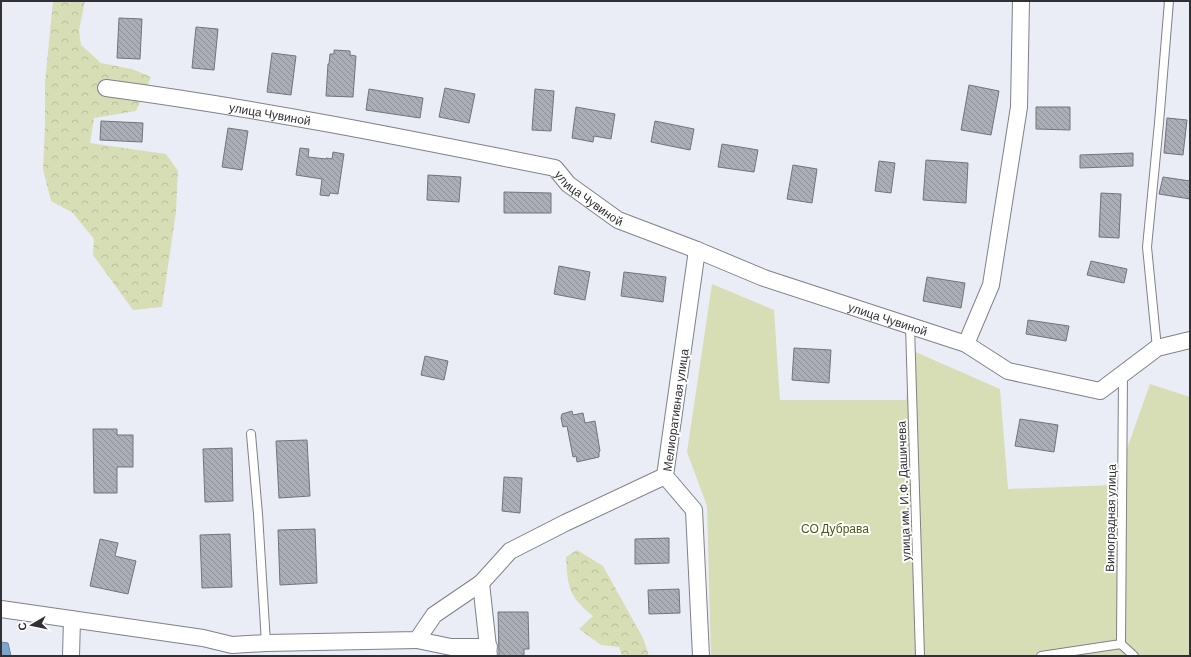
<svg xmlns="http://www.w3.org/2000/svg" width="1191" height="657" viewBox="0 0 1191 657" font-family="Barlow,sans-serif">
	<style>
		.forest { fill: url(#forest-crowns) }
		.green { fill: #d7ddb5 }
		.water { fill: #79a7d2; stroke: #6384a3 }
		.building { fill: url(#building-back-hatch); stroke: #72747c }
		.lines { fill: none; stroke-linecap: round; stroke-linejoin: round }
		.service-casing { stroke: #7f8189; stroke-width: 10 }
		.minor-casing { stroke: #7f8189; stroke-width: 18 }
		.service { stroke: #fff; stroke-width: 8 }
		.minor { stroke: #fff; stroke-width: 16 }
		.labels { text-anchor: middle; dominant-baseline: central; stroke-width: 4; stroke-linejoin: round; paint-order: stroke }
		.street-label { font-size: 12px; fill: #313135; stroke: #fff }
		.park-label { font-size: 12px; fill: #515713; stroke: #fff }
	</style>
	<defs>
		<pattern id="forest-crowns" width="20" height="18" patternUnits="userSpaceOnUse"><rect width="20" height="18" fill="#d7ddb5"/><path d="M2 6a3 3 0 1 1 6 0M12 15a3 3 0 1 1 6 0" fill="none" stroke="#b9be9c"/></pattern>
		<pattern id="building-back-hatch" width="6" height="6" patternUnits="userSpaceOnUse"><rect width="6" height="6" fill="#acaeb7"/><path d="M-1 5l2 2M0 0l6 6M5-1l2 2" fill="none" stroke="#8d8e96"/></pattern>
	</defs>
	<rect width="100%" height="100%" fill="#ebedf6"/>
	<path class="forest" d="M 53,1 L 85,1 L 79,30 L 81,45 L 101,63 L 132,69 L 151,77 L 136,111 L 94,118 L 90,143 L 166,154 L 178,171 L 176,212 L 162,307 L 133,310 L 93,255 L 94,239 L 73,213 L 51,201 L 43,169 L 45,127 L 45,83 Z
		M 577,550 L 603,566 L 643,638 L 649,656 L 622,656 L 619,647 L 601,645 L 579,629 L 593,616 C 588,612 583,608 579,603 C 567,591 567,573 566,557 Z"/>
	<path class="green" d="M 712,284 L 774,310 L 780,400 L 906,400 L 911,350 L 1000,389 L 1008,489 L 1114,485 L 1150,384 L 1190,397 L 1190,656 L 711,656 L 707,506 L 687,452 Z"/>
	<path class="water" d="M 1,642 L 8,643 L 11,656 L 1,656 Z"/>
	<path class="building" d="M 119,18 L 142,19 L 140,59 L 117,58 Z
		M 196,27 L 218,29 L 214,70 L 192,68 Z
		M 334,50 L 350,51 L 350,55 L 356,56 L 353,97 L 326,96 L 328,64 L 329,64 L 330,54 L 334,54 Z
		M 272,53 L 296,56 L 291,95 L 267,92 Z
		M 969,85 L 999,91 L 991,135 L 961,130 Z
		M 445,88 L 475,94 L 469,123 L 439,117 Z
		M 369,89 L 423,98 L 420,118 L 366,110 Z
		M 535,89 L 554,91 L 551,131 L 532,130 Z
		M 576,107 L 615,114 L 611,139 L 594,136 L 593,142 L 572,138 Z
		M 1036,107 L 1070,107 L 1070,130 L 1036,129 Z
		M 1167,118 L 1187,120 L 1183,155 L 1164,153 Z
		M 101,121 L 143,123 L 142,142 L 100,140 Z
		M 655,121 L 694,129 L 690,150 L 651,142 Z
		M 228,128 L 248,131 L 242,170 L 222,167 Z
		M 722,144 L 758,150 L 754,172 L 718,167 Z
		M 300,148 L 309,149 L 308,157 L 326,159 L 326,158 L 332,159 L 333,152 L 344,154 L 338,194 L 330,193 L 329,196 L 320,195 L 322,179 L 296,175 Z
		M 1133,153 L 1133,166 L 1080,168 L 1080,155 Z
		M 926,160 L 968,163 L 966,203 L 923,200 Z
		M 879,161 L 895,163 L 891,193 L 875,191 Z
		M 793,165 L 817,169 L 812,203 L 787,199 Z
		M 428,175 L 461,177 L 459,202 L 427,200 Z
		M 1163,177 L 1190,181 L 1190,199 L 1159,194 Z
		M 504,192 L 551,193 L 551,213 L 504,213 Z
		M 1101,193 L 1121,194 L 1119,238 L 1099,237 Z
		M 1091,261 L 1127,269 L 1124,283 L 1087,275 Z
		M 559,266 L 590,272 L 585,300 L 554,294 Z
		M 624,272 L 666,277 L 663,302 L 621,296 Z
		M 927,277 L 965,283 L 961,308 L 923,301 Z
		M 1028,320 L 1069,326 L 1066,341 L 1026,334 Z
		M 794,348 L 831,350 L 829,383 L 792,380 Z
		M 425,356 L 448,361 L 444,380 L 421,375 Z
		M 572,411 L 573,415 L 583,413 L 585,423 L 595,421 L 600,451 L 599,452 L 599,457 L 577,462 L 576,456 L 573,457 L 567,426 L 563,427 L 561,418 L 562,414 Z
		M 1020,419 L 1058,425 L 1054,452 L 1015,446 Z
		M 93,429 L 117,429 L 117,435 L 133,435 L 133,467 L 117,467 L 117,493 L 94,493 Z
		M 307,440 L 310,496 L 279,498 L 276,441 Z
		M 232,448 L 233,501 L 205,502 L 203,449 Z
		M 504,477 L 522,478 L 520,513 L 502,511 Z
		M 315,529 L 317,583 L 280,585 L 278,530 Z
		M 230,534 L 232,587 L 202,588 L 200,535 Z
		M 669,538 L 669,563 L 635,564 L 635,539 Z
		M 100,539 L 118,543 L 115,556 L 136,561 L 128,594 L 90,586 Z
		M 679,589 L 680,613 L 649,614 L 648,590 Z
		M 498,612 L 528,612 L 529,649 L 524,649 L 524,656 L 499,656 Z"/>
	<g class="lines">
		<g class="service-casing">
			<path id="service" d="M 910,326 L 920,656
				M 1157,348 L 1147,247 L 1159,123 L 1169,1
				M 1123,374 L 1121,644 L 1134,656
				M 251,434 L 258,514 L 266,643
				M 1041,656 L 1121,644"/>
		</g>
		<g class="minor-casing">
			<g id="minor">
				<path id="s1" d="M 106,88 C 257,108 406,138 555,168 L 568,184 L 618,220 L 697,250 L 764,278 L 966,344 L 1008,371 L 1100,391 L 1157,348 L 1190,340"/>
				<path d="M 697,250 L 665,476 L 694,510 L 701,656"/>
				<path d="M 966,344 L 991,285 L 1019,107 L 1021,1"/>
				<path d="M 481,583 L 489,656"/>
				<path d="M 1,609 L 203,638 L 232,645 L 266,643 L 417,640 L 434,615 L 481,583 L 510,551 L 565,523 L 665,476"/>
				<path d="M 417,640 L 451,647 L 489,647"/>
				<path d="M 71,656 L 72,619"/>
			</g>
		</g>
		<use href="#service" class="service"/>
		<use href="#minor" class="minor"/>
	</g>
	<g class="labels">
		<g class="street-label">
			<text stroke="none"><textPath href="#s1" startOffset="166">улица Чувиной</textPath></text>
			<text stroke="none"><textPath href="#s1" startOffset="502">улица Чувиной</textPath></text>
			<text stroke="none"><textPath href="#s1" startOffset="826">улица Чувиной</textPath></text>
			<text transform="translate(675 410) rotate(-82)">Мелиоративная улица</text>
			<text transform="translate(903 491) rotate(-92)">улица им. И.Ф. Дашичева</text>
			<text transform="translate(1110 518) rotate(-89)">Виноградная улица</text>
		</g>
		<g class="park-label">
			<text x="835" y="528">СО Дубрава</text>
		</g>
	</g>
	<rect width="1191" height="657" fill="none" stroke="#313135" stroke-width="4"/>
	<g transform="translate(32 625) rotate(261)" stroke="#ffffff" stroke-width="3" paint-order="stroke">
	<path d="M0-3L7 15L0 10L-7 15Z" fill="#313135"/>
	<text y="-6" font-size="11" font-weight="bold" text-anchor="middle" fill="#313135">С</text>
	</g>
</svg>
